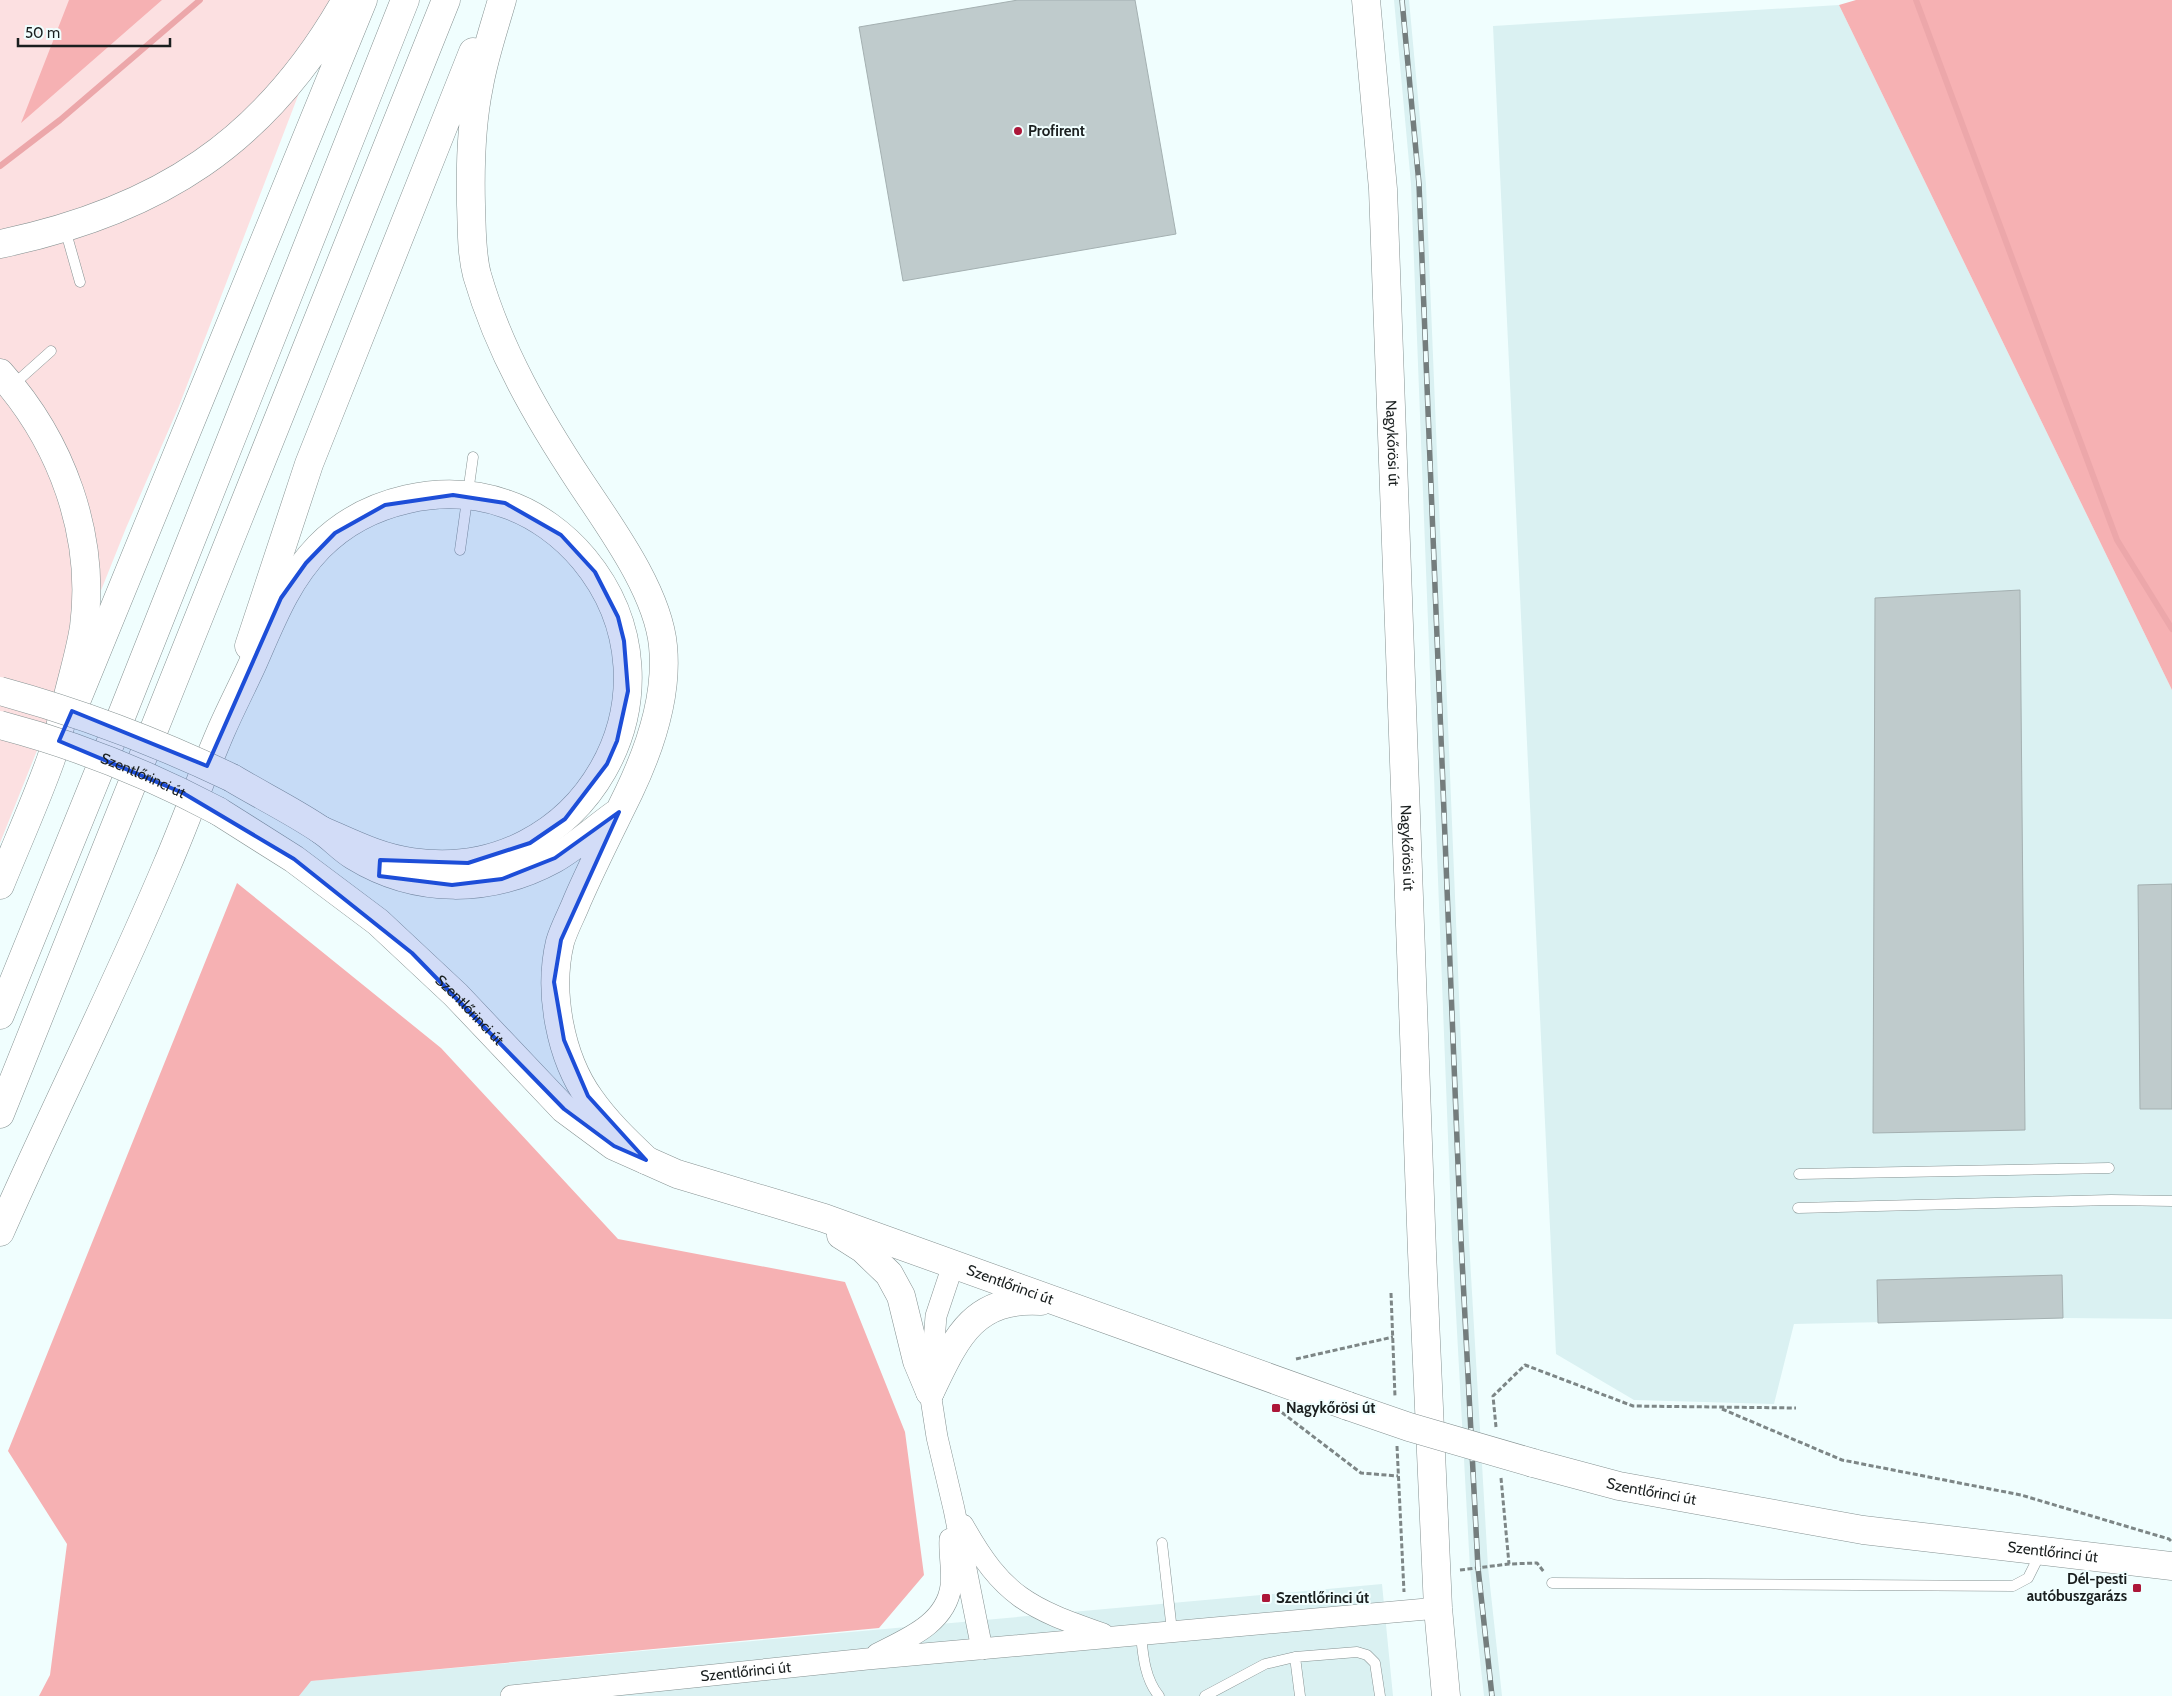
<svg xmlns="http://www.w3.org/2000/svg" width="2172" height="1696" viewBox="0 0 2172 1696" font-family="Cabin,sans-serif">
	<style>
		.built { fill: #daf1f2 }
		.green { fill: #fce0e1 }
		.forest { fill: #f6b1b3 }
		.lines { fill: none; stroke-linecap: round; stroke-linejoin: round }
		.stream { stroke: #eca7aa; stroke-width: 6 }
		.building { fill: #bfcbcc; stroke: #a4b0b1 }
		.lane-casing { stroke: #869292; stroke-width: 11 }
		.street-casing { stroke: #869292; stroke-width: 22 }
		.secondary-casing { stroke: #869292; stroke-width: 29 }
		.primary-casing { stroke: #869292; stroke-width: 29 }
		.highway-casing { stroke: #869292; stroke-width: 29 }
		.path { stroke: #7d8686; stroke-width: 3; stroke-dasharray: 5 2.5; stroke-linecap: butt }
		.lane { stroke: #fff; stroke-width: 10 }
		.street { stroke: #fff; stroke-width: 21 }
		.secondary { stroke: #fff; stroke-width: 28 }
		.primary { stroke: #fff; stroke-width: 28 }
		.highway { stroke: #fff; stroke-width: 28 }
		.rail-casing { stroke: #747d7d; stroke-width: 5.5 }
		.rail { stroke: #f0fefe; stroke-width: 4; stroke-dasharray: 11; stroke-linecap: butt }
		.secondary-bridge-casing { stroke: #869292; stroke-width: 29; stroke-linecap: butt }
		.primary-bridge-casing { stroke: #869292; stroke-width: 29; stroke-linecap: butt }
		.secondary-bridge { stroke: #fff; stroke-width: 28 }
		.primary-bridge { stroke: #fff; stroke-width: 28 }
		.marked { fill: #1d4ed8; fill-opacity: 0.2; stroke: #1d4ed8; stroke-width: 4; stroke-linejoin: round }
		.poi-dot { fill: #ac1739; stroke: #f0fefe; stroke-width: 2 }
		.labels { text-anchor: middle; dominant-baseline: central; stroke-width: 4; stroke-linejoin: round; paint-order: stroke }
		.poi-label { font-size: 15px; font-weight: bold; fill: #1a1f1f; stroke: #f0fefe; text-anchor: start }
		.street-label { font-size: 15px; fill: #1a1f1f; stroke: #f0fefe }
	</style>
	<rect width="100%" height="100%" fill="#f0fefe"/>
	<path class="built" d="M 1394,0 L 1409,0 L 1426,184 L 1469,1241 L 1488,1567 L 1502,1696 L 1484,1696 L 1470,1569 L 1452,1240 L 1411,184 Z
		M 1839,5 L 2172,690 L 2172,1319 L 2063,1318 L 1794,1324 L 1774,1404 L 1634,1400 L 1556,1354 L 1493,26 Z
		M 1382,1584 L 1393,1696 L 299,1696 L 310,1681 Z"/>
	<path class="green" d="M 0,0 L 333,0 L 301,88 L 179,406 L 126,528 L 0,843 Z"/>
	<path class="forest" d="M 69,0 L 162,0 L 21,123 Z
		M 1856,0 L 2172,0 L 2172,690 L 1839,5 Z
		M 237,883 L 441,1048 L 618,1239 L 845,1282 L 905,1432 L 924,1575 L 879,1628 L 311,1681 L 299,1696 L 39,1696 L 50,1675 L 67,1544 L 8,1451 Z"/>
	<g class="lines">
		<path class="stream" d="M 1916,0 L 2117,540 L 2172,629
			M 0,166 L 60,120 L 200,0"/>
	</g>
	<path class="building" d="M 1018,0 L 1135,0 L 1176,234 L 903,281 L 859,27 Z
		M 2020,590 L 2025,1130 L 1873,1133 L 1875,598 Z
		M 2172,884 L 2172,1109 L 2140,1109 L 2138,885 Z
		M 2062,1275 L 2063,1318 L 1878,1323 L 1877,1280 Z"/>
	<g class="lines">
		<g class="lane-casing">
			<path id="lane" d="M 65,229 L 80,282
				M 13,385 L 51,351
				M 460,550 L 473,457
				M 1799,1174 L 2109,1168
				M 1798,1208 L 2111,1200 L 2172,1201
				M 1162,1543 L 1172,1631
				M 1552,1583 L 2013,1586 L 2028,1578 L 2041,1552
				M 1141,1635 C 1143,1656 1145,1679 1159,1696
				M 1295,1657 L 1300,1696
				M 1205,1696 L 1265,1664 L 1295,1657 L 1357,1652 L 1367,1655 L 1375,1663 L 1380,1696"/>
		</g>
		<g class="street-casing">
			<g id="street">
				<path d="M 953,1265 L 936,1316 L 930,1392 L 937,1437 L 954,1509 L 982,1649"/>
				<path d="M 963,1525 C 1003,1597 1029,1608 1103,1634"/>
				<path d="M 877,1654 C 906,1639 946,1624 951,1586 C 953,1571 949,1554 950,1539"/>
				<path id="s1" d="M 511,1696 L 867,1659 L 1438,1608"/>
			</g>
		</g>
		<g class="secondary-casing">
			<g id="secondary">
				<path id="s2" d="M 1366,0 L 1383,189 L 1422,1252 L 1438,1608 L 1446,1696"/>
				<path id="s3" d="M 218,811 L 294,859 L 378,922 L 456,995 L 564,1109 L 614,1146 L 677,1174 L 824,1218 L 1348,1406"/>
				<path d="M 841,1235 L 863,1249 L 889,1274 L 901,1296 L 917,1361 L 930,1392"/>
				<path d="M 930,1392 C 956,1338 973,1297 1041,1301"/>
				<path id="s4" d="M 1533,1463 L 1619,1486 L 1863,1530 L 2172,1566"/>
			</g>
		</g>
		<g class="primary-casing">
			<path id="primary" d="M 502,0 C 494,28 484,57 479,86 C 471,125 470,165 471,205 C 472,228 471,252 477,275 C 499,351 538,418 581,483 C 611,528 658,592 663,646 C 668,696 650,748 629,792 C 611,829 593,864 577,901 C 572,914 564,928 560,942 C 548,992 560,1057 590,1099 C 606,1122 626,1141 646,1160
				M 0,244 C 158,211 265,143 346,0
				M 249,646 L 309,464 L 473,52
				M 73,709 L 363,0
				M 232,778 C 262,796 293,811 321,830 C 333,838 342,849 354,856 C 416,894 490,894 554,859 C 575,847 595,829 616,814"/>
		</g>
		<g class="highway-casing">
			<path id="highway" d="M 0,373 C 61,441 96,534 84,627 C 80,653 72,678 66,704 C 61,722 57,741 51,759 C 36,801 17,843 0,885
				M 0,1015 L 123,712 L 405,0
				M 0,1114 L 446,0
				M 0,1232 C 54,1109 115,989 167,865 C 186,821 202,775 221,731 C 231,708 242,687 252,665 C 271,622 286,581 319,547 C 366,499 444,482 506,504 C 536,514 564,535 584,559 C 694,692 582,887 412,862 C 380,858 351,843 321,830"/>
		</g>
		<path class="path" d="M 1391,1293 L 1395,1397
			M 1296,1359 L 1393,1337
			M 1276,1408 L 1361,1473 L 1398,1476
			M 1722,1409 L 1842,1460 L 2021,1495 L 2169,1539 L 2172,1542
			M 1496,1427 L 1493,1396 L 1525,1365 L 1633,1406 L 1796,1408
			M 1397,1446 L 1404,1592
			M 1501,1478 L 1509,1564
			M 1460,1570 L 1509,1564 L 1537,1563 L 1544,1572"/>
		<use href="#lane" class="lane"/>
		<use href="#street" class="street"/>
		<use href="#secondary" class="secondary"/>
		<use href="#primary" class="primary"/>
		<use href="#highway" class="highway"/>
		<g class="rail-casing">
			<path id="rail" d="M 1402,0 L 1419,184 L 1461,1240 L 1478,1568 L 1492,1696"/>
		</g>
		<use href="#rail" class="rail"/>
		<g class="secondary-bridge-casing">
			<g id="secondary-bridge">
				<path id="s5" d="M 0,725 C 77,745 148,774 218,811"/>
				<path d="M 1348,1406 L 1409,1427 L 1533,1463"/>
			</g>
		</g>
		<g class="primary-bridge-casing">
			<path id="primary-bridge" d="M 0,691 C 81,713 157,742 232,778"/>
		</g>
		<use href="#secondary-bridge" class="secondary-bridge"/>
		<use href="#primary-bridge" class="primary-bridge"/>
	</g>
	<path class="marked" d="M 453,495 L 505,503 L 561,535 L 595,572 L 618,617 L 624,641 L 628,691 L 617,741 L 607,764 L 565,819 L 530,843 L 468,863 L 380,860 L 379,876 L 452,885 L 502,879 L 555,858 L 619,812 L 561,940 L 554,982 L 564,1040 L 588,1096 L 646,1160 L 614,1146 L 564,1109 L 412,953 L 294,859 L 183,793 L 59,741 L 72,711 L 207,766 L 281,598 L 306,563 L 335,533 L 385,505 Z"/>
	<g class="poi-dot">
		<circle cx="1018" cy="131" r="5"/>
		<rect x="1271" y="1403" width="10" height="10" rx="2.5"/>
		<rect x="2132" y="1583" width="10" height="10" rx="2.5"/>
		<rect x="1261" y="1593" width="10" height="10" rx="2.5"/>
	</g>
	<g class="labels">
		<g class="poi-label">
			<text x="1028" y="131">Profirent</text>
			<text x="1286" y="1408">Nagykőrösi út</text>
			<text x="2127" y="1579" text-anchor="end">Dél-pesti<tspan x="2127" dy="17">autóbuszgarázs</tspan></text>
			<text x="1276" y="1598">Szentlőrinci út</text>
		</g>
		<g class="street-label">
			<text stroke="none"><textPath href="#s2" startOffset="444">Nagykőrösi út</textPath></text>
			<text stroke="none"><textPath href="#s5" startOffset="152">Szentlőrinci út</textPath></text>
			<text stroke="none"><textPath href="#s2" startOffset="849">Nagykőrösi út</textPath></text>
			<text stroke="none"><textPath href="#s3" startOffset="322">Szentlőrinci út</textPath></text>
			<text stroke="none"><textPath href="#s3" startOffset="941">Szentlőrinci út</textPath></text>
			<text stroke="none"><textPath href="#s4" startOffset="122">Szentlőrinci út</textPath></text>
			<text stroke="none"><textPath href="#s4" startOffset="528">Szentlőrinci út</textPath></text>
			<text stroke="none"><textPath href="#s1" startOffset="236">Szentlőrinci út</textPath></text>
		</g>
	</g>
	<path d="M18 38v8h152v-8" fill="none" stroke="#1a1f1f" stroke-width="2.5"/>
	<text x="25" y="38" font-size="15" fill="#1a1f1f" stroke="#f0fefe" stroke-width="4" paint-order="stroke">50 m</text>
</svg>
